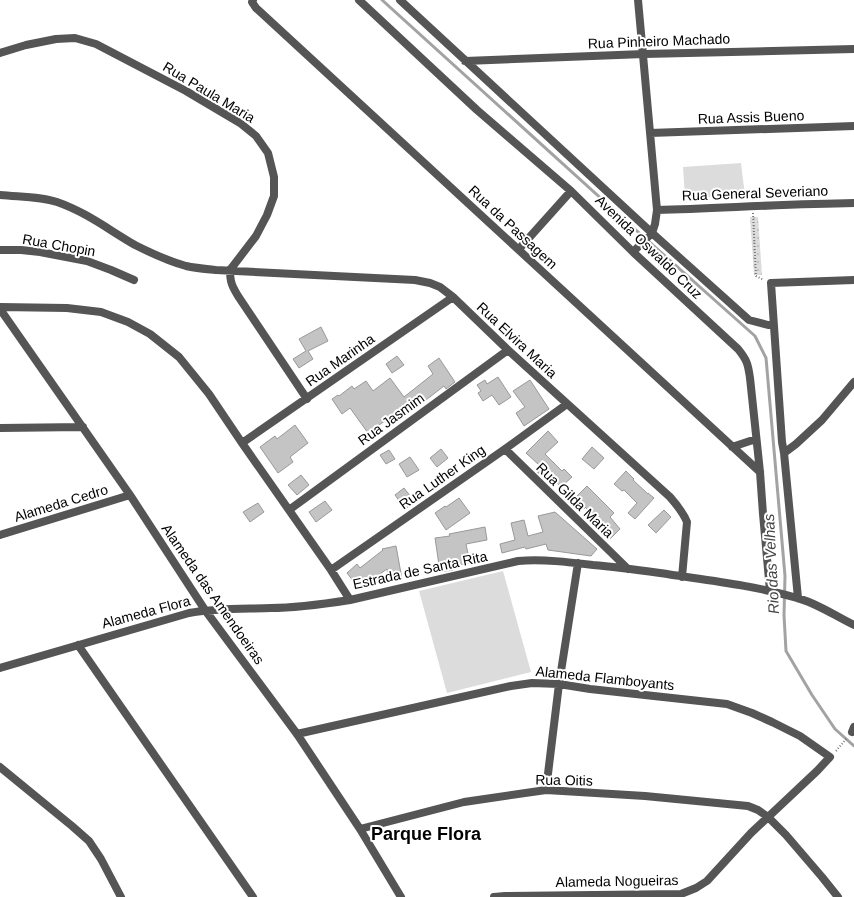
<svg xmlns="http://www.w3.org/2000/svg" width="854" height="897" viewBox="0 0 854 897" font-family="Helvetica,sans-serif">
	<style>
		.grass { fill: #dcdcdc }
		.park { fill: url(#park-dots) }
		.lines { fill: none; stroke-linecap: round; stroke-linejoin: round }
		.stream { stroke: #a3a3a3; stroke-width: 3 }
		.building { fill: #c4c4c4; stroke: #999 }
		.path { stroke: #777; stroke-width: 2; stroke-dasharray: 1 2; stroke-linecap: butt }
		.minor { stroke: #555; stroke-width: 8 }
		.labels { text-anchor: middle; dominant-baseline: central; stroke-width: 4; stroke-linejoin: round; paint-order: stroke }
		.street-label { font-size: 14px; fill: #000; stroke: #fff }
		.water-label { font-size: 15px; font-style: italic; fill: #444; stroke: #fff }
		.district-label { font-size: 18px; font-weight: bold; fill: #000; stroke: #fff }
	</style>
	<defs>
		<pattern id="park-dots" width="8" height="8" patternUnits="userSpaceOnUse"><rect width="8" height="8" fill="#dcdcdc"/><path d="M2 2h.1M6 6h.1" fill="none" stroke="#bbb" stroke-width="1.8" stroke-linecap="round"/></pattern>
	</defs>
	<rect width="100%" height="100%" fill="#fff"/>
	<path class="grass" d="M 741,163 L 745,196 L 685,198 L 683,167 Z
		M 503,571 L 531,672 L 447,693 L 419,591 Z"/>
	<path class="park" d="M 750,217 L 758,217 L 762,275 L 754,275 Z"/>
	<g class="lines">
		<path class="stream" d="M 382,0 L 637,231 L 755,336 L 766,358 L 785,576 L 784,615 L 786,651 L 812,695 L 835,729 L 854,746"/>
	</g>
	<path class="building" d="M 321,327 L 328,341 L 308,351 L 313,359 L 299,368 L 293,359 L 306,351 L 299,339 Z
		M 397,356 L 404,365 L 392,373 L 386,364 Z
		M 439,358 L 455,382 L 446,389 L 444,386 L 413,410 L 409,405 L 388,422 L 386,420 L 368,433 L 350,408 L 342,414 L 332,399 L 338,395 L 339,396 L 352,386 L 354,389 L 366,381 L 373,391 L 390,378 L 404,397 L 433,374 L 428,366 Z
		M 498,377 L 511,397 L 499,405 L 492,395 L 483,401 L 478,393 L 481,391 L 477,385 L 485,380 L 487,384 Z
		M 530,380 L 549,409 L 524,426 L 516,413 L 525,407 L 513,391 Z
		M 295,425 L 308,443 L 290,457 L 293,462 L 278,473 L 260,447 L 275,436 L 277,439 Z
		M 548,431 L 558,442 L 545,454 L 562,471 L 564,469 L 572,477 L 561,487 L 546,472 L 542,476 L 535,470 L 539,465 L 526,453 Z
		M 592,447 L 604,458 L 594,469 L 582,459 Z
		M 441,449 L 448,458 L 437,467 L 430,458 Z
		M 389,450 L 395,459 L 386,464 L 380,455 Z
		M 410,457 L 419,470 L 407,477 L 399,464 Z
		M 626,471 L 634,479 L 633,480 L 648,494 L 648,493 L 654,498 L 635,519 L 628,513 L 637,503 L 624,490 L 622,491 L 614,484 Z
		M 301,475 L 309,485 L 297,495 L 288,485 Z
		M 587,486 L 614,513 L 610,517 L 620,529 L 610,539 L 601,529 L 604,526 L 585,507 L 584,509 L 574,499 Z
		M 404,488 L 415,502 L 405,509 L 395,495 Z
		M 459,498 L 470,513 L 446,530 L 435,513 L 445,506 L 446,507 Z
		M 325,501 L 332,510 L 316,522 L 309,512 Z
		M 258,503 L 264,512 L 250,522 L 243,512 Z
		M 664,510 L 671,517 L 656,533 L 648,525 Z
		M 555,512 L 597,549 L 591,556 L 548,550 L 546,544 L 526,549 L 525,547 L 502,553 L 500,544 L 515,540 L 511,523 L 524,520 L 528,536 L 543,532 L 538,516 Z
		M 485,527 L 487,540 L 466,544 L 470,563 L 453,566 L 453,570 L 440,572 L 435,538 L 450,536 L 449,534 Z
		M 396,546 L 402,579 L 389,582 L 387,569 L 373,579 L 371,577 L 358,587 L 347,573 L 357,564 L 360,568 L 383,550 L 382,549 Z"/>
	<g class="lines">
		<path class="path" d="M 753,213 L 756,276 L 764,280
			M 836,751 L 847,738"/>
		<path class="minor" d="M 253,0 L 252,2 L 256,8 L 760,472
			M 359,0 L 477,110 L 571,191 L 633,252 L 738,349 C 747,360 748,364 750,378 L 760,472 L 763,514 L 770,591
			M 400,0 L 652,233 L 749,320 L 768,325 L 773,325
			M 0,53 L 26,45 L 56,39 L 75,38 L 96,44 L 186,91 L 240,123 L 256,136 L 268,153 L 274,177 L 274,196 L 267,215 L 256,236 L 230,270
			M 465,61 L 644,54 L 854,49
			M 650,133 L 854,126
			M 0,195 C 19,197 39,196 57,202 C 86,212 109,230 135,245 C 151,253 168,261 186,266 C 195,268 206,269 216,270 L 415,280 L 430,283 L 440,287 L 453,297 L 508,350 L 670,497 C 677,505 683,512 687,522 L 682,577
			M 657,210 C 723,208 788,204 854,203
			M 519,249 L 571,191
			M 0,250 L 21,250 L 40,252 L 87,261 L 111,270 L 134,280
			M 633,252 L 652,233 L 655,224 L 657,210 L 638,0
			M 230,270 C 230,282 232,286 238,296 L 307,399
			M 0,307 L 67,308 L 101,312 L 128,322 L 150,334 L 179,357 L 209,394 L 242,443 L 331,570 L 350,600
			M 0,309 L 130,495 L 205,610 L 297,734 L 360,829 L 401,897
			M 0,428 L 83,427
			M 242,443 L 453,297
			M 732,447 L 756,439
			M 505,449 L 628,569
			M 784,453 L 796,444 L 822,420 L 854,382
			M 289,510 L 508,350
			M 0,535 L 130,495
			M 331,570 L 505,449 L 567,404
			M 798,598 L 784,453 L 782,442 L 771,283 L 854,280
			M 78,645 L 253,897
			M 0,668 L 189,613 C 216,608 243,609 271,608 C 298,608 324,604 350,600 L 518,561 C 543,559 568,562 593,565 C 616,567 638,570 660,573 C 705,580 753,585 797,598 C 817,603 835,616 854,625
			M 852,732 L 854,727
			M 297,734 L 511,686 L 532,683 L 559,684 L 590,689 L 727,704 L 752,713 L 772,722 L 800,736 L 830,757 L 817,771 L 751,833 L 707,881 L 696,888 L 681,894 L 505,896 L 494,897
			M 0,767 L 72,826 L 89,841 L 101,859 L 121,897
			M 546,790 L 559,684 L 578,563
			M 360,829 L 464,802 L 546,790 L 645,796 L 748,806 L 758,810 L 768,817 L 786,835 L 822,877 L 838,897"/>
	</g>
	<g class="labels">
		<g class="street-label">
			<text transform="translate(659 41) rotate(-2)">Rua Pinheiro Machado</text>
			<text transform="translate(209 92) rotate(31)">Rua Paula Maria</text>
			<text transform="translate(751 117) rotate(-2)">Rua Assis Bueno</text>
			<text transform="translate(755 193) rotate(-2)">Rua General Severiano</text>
			<text transform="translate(513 227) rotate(43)">Rua da Passagem</text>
			<text transform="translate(59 245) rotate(10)">Rua Chopin</text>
			<text transform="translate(649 247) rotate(44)">Avenida Oswaldo Cruz</text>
			<text transform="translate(517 340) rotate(43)">Rua Elvira Maria</text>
			<text transform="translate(340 360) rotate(-35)">Rua Marinha</text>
			<text transform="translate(391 419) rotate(-36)">Rua Jasmim</text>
			<text transform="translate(442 477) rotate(-35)">Rua Luther King</text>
			<text transform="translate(575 500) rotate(44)">Rua Gilda Maria</text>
			<text transform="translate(61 503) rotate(-17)">Alameda Cedro</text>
			<text transform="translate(420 570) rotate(-12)">Estrada de Santa Rita</text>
			<text transform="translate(213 594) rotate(55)">Alameda das Amendoeiras</text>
			<text transform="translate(146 612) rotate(-15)">Alameda Flora</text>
			<text transform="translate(605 678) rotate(6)">Alameda Flamboyants</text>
			<text transform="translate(564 780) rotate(1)">Rua Oitis</text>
			<text transform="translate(617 881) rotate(-1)">Alameda Nogueiras</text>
		</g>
		<g class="water-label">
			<text transform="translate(771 564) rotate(-93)">Rio das Velhas</text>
		</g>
		<g class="district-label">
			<text x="426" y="834">Parque Flora</text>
		</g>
	</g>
</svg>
